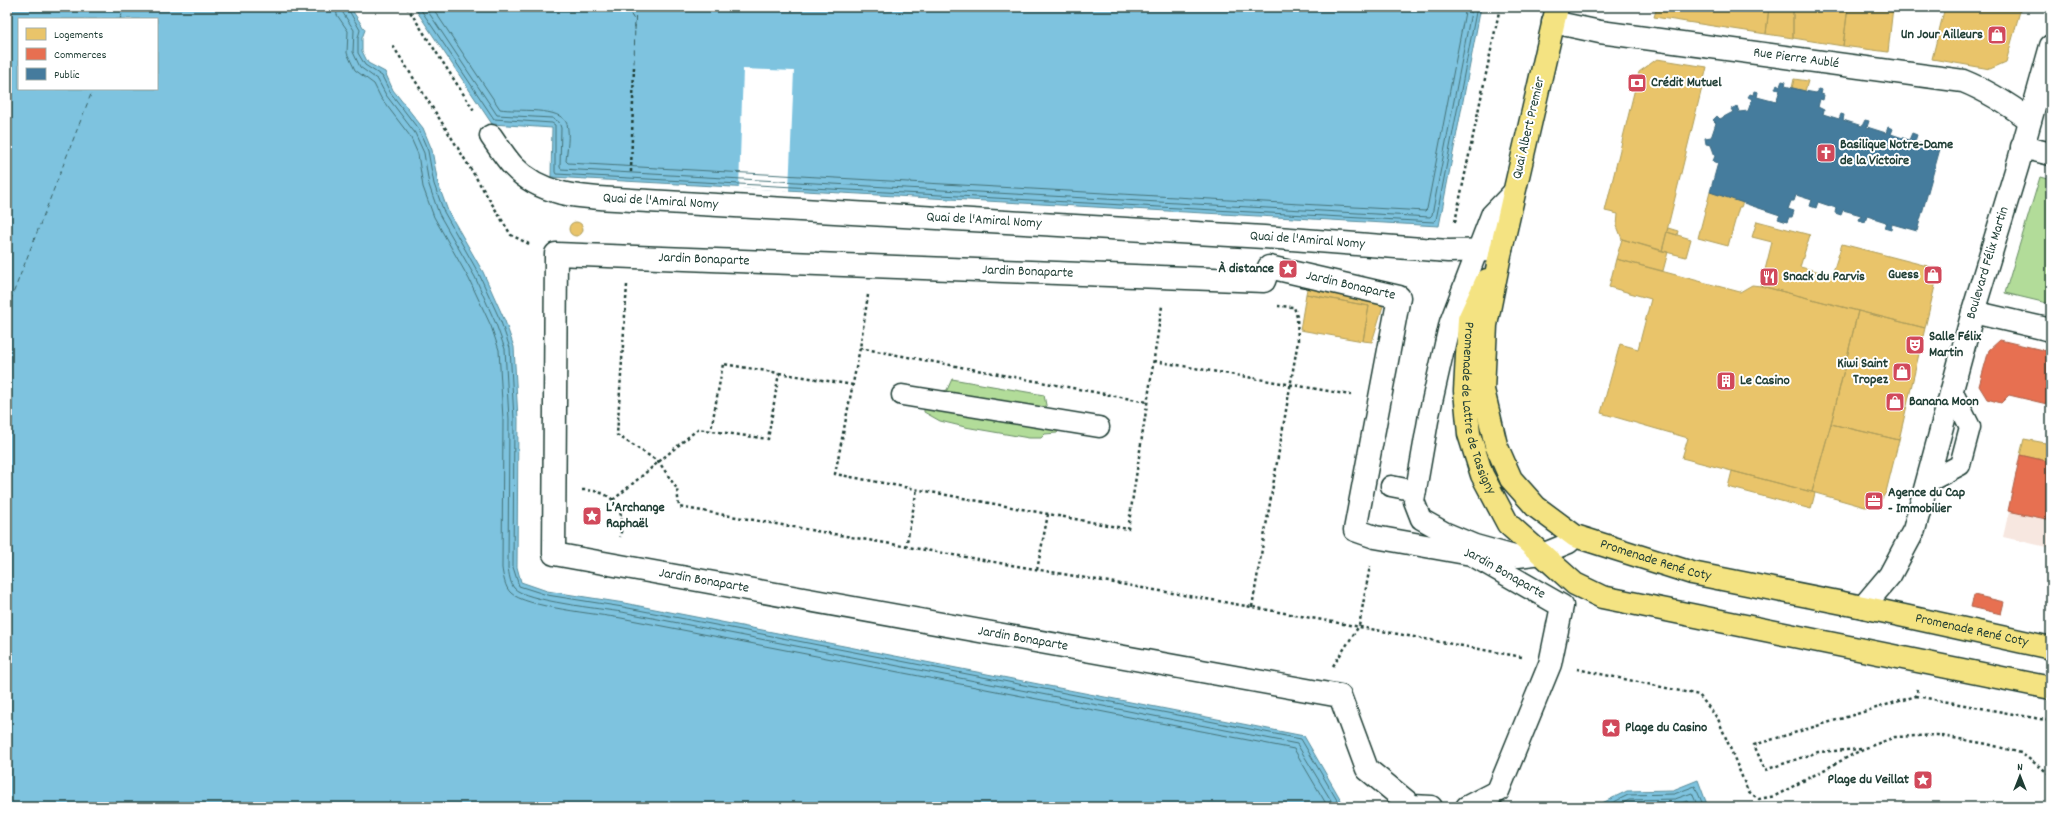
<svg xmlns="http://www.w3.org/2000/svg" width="2058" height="814" viewBox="0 0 2058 814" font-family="Dekko,sans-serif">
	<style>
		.built { fill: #f7e7e0 }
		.green { fill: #b2dc99; stroke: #688c66 }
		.water { fill: #7ec3df; stroke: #588d9b; fill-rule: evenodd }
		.pier { fill: #fff }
		.homes { fill: #e9c46a; stroke: #ac9c5a }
		.shops { fill: #e76f51; stroke: #ab6048 }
		.public { fill: #457b9d; stroke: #3a687e }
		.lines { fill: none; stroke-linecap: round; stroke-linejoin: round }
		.shore { stroke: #457378; stroke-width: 1 }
		.ferry { stroke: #375e5f; stroke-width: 1; stroke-dasharray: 5 4; stroke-linecap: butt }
		.service-casing { stroke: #1f3d34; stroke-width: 23 }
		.pedestrian-casing { stroke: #1f3d34; stroke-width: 25 }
		.minor-casing { stroke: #1f3d34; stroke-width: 25 }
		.primary-casing { stroke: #1f3d34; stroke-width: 25 }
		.path { stroke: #1f3d34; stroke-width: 2.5; stroke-dasharray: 3 3; stroke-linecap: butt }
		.service { stroke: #fff; stroke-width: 20 }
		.pedestrian { stroke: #fff; stroke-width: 22 }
		.minor { stroke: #fff; stroke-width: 22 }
		.primary { stroke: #f4e382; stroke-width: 22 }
		.labels { text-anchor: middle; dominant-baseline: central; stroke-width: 4; stroke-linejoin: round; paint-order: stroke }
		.poi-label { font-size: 14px; font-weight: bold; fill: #1f3d34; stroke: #fff; text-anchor: start }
		.street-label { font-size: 14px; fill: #1f3d34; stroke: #fff }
	</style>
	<rect width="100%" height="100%" fill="#fff"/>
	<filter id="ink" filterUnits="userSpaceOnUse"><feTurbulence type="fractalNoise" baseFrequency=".025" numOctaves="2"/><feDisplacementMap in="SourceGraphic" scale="8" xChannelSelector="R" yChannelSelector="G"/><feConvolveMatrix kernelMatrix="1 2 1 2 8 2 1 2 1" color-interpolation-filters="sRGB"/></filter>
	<g filter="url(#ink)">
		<path class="built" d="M 2009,511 L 2051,520 L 2051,548 L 2003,537 Z"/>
		<path class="green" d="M 2040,177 L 2051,180 L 2051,304 L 2005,293 Z
			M 952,379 L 1044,395 L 1047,410 L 1062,426 L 1057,433 L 1045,434 L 1041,438 L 1029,438 L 965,427 L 940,421 L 924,412 L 924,401 L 933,394 L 947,390 Z"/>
		<path class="water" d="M 7,7 L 350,7 L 365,30 L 362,38 L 362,51 L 368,63 L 385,72 L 393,90 L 423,128 L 432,150 L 438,184 L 448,211 L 483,272 L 505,321 L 514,347 L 518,419 L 517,567 L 521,582 L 547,591 L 624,603 L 1304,736 L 1345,807 L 7,807 ZM 19,19 L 157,19 L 157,89 L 19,89 Z
			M 414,7 L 1481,7 L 1439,226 L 551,177 L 552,128 L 492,124 Z
			M 1698,780 L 1708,807 L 1594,807 L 1627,791 L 1673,790 Z"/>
		<path class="pier" d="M 743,69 L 794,71 L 789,191 L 739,188 Z"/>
		<path class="homes" d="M 1657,7 L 1769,7 L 1766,34 L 1654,17 Z
			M 1769,7 L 1793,7 L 1793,38 L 1766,34 Z
			M 1793,7 L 1848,7 L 1843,46 L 1793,38 Z
			M 1848,7 L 1893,7 L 1888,52 L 1843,46 Z
			M 1945,7 L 2009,7 L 2020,11 L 2006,62 L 1990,69 L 1932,59 Z
			M 1657,59 L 1707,67 L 1662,251 L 1622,239 L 1617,226 L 1618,214 L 1605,211 L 1639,72 Z
			M 1794,79 L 1808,81 L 1805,91 L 1792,88 Z
			M 1710,192 L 1743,202 L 1741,207 L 1739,207 L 1728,246 L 1698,238 Z
			M 1757,221 L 1810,235 L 1800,267 L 1832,275 L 1842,244 L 1939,269 L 1925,328 L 1761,286 L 1772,242 L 1752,237 Z
			M569 229a7 7 0 1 1 14 0a7 7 0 1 1-14 0Z
			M 1668,228 L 1678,231 L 1677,235 L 1667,232 Z
			M 1667,232 L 1691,239 L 1686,257 L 1662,251 Z
			M 1622,239 L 1668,252 L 1663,271 L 1616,259 Z
			M 1616,259 L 1740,292 L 1752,285 L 1761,286 L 1858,311 L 1833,416 L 1812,492 L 1682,458 L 1688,438 L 1601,413 L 1620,344 L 1638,349 L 1651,299 L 1609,287 Z
			M 1309,279 L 1386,296 L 1372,342 L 1363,341 L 1369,306 L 1306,294 Z
			M 1306,294 L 1369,306 L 1363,341 L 1300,330 Z
			M 1858,311 L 1925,328 L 1899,440 L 1831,424 Z
			M 1831,424 L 1899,440 L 1886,492 L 1880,502 L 1873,506 L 1865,507 L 1812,492 Z
			M 2024,439 L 2051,444 L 2051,462 L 2020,455 Z
			M 1732,471 L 1815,493 L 1811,509 L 1728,487 Z"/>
		<path class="shops" d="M 2000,340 L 2051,352 L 2051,405 L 2009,395 L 2001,403 L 1987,399 L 1979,386 L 1989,350 Z
			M 2020,455 L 2051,462 L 2051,520 L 2008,511 Z
			M 1974,595 L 2004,602 L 2001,614 L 1971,607 Z"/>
		<path class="public" d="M 1782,81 L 1786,82 L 1785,86 L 1805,91 L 1816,93 L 1818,89 L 1822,90 L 1821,94 L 1824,95 L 1823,100 L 1820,99 L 1818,107 L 1824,110 L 1823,114 L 1839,119 L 1841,114 L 1844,115 L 1843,120 L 1862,126 L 1865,120 L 1869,121 L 1867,127 L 1886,133 L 1888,127 L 1893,129 L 1891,134 L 1909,140 L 1912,133 L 1917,135 L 1915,141 L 1940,149 L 1917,231 L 1892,224 L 1891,230 L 1884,228 L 1886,222 L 1867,216 L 1865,222 L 1859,220 L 1861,215 L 1843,210 L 1841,215 L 1835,213 L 1836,208 L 1818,202 L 1816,208 L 1810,206 L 1812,200 L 1796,195 L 1794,201 L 1791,201 L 1788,209 L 1794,211 L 1792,217 L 1789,217 L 1787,222 L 1778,219 L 1780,215 L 1710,192 L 1718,163 L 1713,161 L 1715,156 L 1711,145 L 1706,144 L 1705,138 L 1711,137 L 1712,135 L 1716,123 L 1713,120 L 1717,116 L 1720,119 L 1733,112 L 1731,109 L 1737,106 L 1739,112 L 1748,111 L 1752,99 L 1748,97 L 1750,94 L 1753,95 L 1754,91 L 1758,92 L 1757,97 L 1776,102 L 1780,90 L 1775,89 L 1777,84 L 1780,86 Z"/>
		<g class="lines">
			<path class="shore" d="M 336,7 L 337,15 L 348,31 L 347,53 L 355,70 L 374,84 L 381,98 L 410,136 L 418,154 L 423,187 L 434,217 L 469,279 L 491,326 L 499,350 L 503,419 L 502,568 C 503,575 505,588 511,593 C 525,607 598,614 621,618 L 1294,749 L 1328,807
				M 342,7 L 343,13 L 354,30 L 353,52 L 360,67 L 378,80 L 386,95 L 415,133 L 424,153 L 429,185 L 439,214 L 475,277 L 496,324 L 505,349 L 509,419 L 508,568 C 509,573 510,583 514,588 C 525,601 603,609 622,612 L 1297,744 L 1335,807
				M 347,7 L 360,30 L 358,38 L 358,53 L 365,65 L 382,76 L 390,92 L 419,130 L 428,151 L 434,184 L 444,212 L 479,274 L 501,322 L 510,348 L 514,419 L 513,567 L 519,586 L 547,595 L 623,607 L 1301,739 L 1341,807
				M 419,7 L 494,119 L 552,123 L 555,125 L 555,172 L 556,174 L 1434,222 L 1436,220 L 1477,7
				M 425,7 L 497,115 L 552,118 L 559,122 L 561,128 L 560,167 L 561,169 L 1430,217 L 1432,215 L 1472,7
				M 432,7 L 500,109 C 516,112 561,106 567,124 C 570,135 567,150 566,161 L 568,163 L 1425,211 L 1427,209 L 1466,7
				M 1604,807 L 1628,795 L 1674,794 L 1695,786 L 1704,807
				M 1615,807 L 1629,800 L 1675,799 L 1692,793 L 1698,807
				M 1629,807 L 1674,805 L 1688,801 L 1692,807"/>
			<path class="ferry" d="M 626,7 L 635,21 L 634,66
				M 120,19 L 125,7
				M 635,30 L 636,7
				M 7,309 L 93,89"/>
			<g class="service-casing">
				<path id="service" d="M 1515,190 L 1491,215 L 1450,322 L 1429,415 L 1414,501 L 1421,519 L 1444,532 L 1475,545 L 1518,557 L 1542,554 L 1569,543 L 1575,536
					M 902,395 L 1099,427
					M 1928,482 L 1960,465 L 1970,427 L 1952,391
					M 1391,486 L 1416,491"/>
			</g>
			<g class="pedestrian-casing">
				<g id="pedestrian">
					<path id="s1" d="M 1431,807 L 1412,806 L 1367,769 L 1340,696 L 554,554 L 556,254 L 1264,281 L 1269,267 L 1399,297 L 1355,530 L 1375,537 L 1471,554 L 1562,606 L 1550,664 L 1498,791 L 1467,807"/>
				</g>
			</g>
			<g class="minor-casing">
				<g id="minor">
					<path id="s2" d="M 1553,22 L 1600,32 L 1963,81 C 1988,91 2008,104 2030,120"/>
					<path id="s3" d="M 491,136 C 498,146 505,157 513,166 C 544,199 589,197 631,200 L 1264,237 L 1448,251 L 1501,250"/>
					<path d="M 2022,147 L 2051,154"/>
					<path d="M 1973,312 L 2051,330"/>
					<path id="s4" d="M 1863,607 L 1890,575 L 1914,530 L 1973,312 L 2018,164 L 2051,46"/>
				</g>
			</g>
			<g class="primary-casing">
				<g id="primary">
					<path id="s5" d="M 1557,7 L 1501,250 L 1486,325 L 1483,390 L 1496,445 L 1511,479 L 1536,507 L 1575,536 L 1692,573 L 1863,607 L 2051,648"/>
					<path id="s6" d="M 1487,280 L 1469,319 L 1465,391 L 1469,434 L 1482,475 L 1508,524 L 1575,584 L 1602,597 L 2051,688"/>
				</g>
			</g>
			<path class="path" d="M 407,7 L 475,112
				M 1489,7 L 1500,9
				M 393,46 L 453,140 L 511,235 L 529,244
				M 631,172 L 634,66
				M 1455,222 L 1500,7
				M 627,285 L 617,435 L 659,462 L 677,489 L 679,507 L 1252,607 L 1522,657
				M 868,295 L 860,348 L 835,474 L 1128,529 L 1162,306
				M 860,348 L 1147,402
				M 1154,361 L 1351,395
				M 779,373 L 853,385
				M 582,490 C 612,490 627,507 620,537
				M 613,500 L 698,429 L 768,439 L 779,373 L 723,364 L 711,430
				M 906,547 L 917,489
				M 1037,570 L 1048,514
				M 1252,607 L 1298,341 L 1297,317 L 1294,307 L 1278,306
				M 1333,666 L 1359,626 L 1370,566
				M 1577,669 L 1699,695 L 1718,719 L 1748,791 L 1759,799 L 1775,796 L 1863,749 L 1895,737 L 1937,735 L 1987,744 L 2021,753 L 2051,775
				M 1916,696 L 2051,721
				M 1861,749 L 1818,752 L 1765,770 L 1754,745 L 1916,696 L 1918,689"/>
			<use href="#service" class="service"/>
			<use href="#pedestrian" class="pedestrian"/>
			<use href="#minor" class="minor"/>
			<use href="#primary" class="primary"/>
		</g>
	</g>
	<defs>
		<g id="shop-square" transform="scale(1)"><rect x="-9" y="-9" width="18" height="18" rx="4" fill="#d1495b" stroke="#fff"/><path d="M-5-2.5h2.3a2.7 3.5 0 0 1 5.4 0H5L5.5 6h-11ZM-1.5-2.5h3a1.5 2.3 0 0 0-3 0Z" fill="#fff"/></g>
		<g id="bank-square" transform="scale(1)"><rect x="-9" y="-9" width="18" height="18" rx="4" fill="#d1495b" stroke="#fff"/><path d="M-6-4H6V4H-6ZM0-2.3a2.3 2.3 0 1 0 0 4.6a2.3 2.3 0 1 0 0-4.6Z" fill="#fff"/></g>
		<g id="church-square" transform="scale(1)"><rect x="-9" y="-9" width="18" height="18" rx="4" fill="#d1495b" stroke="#fff"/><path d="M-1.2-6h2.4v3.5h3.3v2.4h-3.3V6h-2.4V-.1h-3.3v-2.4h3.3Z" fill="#fff"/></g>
		<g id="sight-square" transform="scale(1)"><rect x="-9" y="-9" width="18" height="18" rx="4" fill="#d1495b" stroke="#fff"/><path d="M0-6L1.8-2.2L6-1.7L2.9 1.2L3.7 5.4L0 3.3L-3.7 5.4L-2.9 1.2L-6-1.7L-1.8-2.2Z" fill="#fff"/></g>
		<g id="restaurant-square" transform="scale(1)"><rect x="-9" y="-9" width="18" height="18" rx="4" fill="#d1495b" stroke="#fff"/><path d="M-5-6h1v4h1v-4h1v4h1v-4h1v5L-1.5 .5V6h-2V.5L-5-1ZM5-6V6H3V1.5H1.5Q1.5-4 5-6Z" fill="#fff"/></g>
		<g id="theatre-square" transform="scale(1)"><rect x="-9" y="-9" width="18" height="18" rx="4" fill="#d1495b" stroke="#fff"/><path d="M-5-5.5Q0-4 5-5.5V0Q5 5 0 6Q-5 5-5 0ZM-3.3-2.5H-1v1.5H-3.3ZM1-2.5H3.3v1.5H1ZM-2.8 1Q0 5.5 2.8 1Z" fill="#fff"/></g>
		<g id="building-square" transform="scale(1)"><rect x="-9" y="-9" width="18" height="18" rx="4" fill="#d1495b" stroke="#fff"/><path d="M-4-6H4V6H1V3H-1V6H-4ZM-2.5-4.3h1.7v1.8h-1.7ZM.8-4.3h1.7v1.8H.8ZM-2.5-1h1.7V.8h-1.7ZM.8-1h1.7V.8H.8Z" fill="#fff"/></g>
		<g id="office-square" transform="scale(1)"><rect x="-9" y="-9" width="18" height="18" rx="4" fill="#d1495b" stroke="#fff"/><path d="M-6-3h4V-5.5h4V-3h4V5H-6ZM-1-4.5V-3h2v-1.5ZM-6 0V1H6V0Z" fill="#fff"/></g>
	</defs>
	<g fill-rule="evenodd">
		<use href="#shop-square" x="1997" y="35"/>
		<use href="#bank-square" x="1637" y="83"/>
		<use href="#church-square" x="1826" y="153"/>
		<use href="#sight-square" x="1288" y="269"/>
		<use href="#shop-square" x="1933" y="275"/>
		<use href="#restaurant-square" x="1769" y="277"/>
		<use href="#theatre-square" x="1915" y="345"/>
		<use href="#shop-square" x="1902" y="372"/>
		<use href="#building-square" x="1726" y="381"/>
		<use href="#shop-square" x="1895" y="402"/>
		<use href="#office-square" x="1874" y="501"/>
		<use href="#sight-square" x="592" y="516"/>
		<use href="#sight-square" x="1611" y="728"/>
		<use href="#sight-square" x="1923" y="780"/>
	</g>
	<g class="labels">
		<g class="poi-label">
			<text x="1983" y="35" text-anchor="end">Un Jour Ailleurs</text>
			<text x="1651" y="83">Crédit Mutuel</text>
			<text x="1840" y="145">Basilique Notre-Dame<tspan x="1840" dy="16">de la Victoire</tspan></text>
			<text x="1274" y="269" text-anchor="end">À distance</text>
			<text x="1919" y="275" text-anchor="end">Guess</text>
			<text x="1783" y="277">Snack du Parvis</text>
			<text x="1929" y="337">Salle Félix<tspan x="1929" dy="16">Martin</tspan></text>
			<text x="1888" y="364" text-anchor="end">Kiwi Saint<tspan x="1888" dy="16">Tropez</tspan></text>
			<text x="1740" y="381">Le Casino</text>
			<text x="1909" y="402">Banana Moon</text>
			<text x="1888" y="493">Agence du Cap<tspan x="1888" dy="16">- Immobilier</tspan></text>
			<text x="606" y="508">L’Archange<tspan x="606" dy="16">Raphaël</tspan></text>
			<text x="1625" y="728">Plage du Casino</text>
			<text x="1909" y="780" text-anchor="end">Plage du Veillat</text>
		</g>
		<g class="street-label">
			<text stroke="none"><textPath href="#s2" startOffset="246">Rue Pierre Aublé</textPath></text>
			<text transform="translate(1529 128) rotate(-77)">Quai Albert Premier</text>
			<text stroke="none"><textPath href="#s3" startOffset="193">Quai de l'Amiral Nomy</textPath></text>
			<text stroke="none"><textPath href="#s3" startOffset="517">Quai de l'Amiral Nomy</textPath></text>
			<text stroke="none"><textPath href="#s3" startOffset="841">Quai de l'Amiral Nomy</textPath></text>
			<text stroke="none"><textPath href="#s1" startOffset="1402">Jardin Bonaparte</textPath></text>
			<text stroke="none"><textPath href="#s4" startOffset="370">Boulevard Félix Martin</textPath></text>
			<text stroke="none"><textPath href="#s1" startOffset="1726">Jardin Bonaparte</textPath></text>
			<text stroke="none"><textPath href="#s1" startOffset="2061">Jardin Bonaparte</textPath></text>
			<text stroke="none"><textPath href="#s6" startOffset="134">Promenade de Lattre de Tassigny</textPath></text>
			<text stroke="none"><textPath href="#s5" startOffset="655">Promenade René Coty</textPath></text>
			<text stroke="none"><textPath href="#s1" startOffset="2505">Jardin Bonaparte</textPath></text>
			<text transform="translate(704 581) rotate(10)">Jardin Bonaparte</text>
			<text stroke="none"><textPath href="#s5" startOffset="979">Promenade René Coty</textPath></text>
			<text transform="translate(1023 639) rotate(10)">Jardin Bonaparte</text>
		</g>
	</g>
	<rect width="2058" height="814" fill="none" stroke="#fff" stroke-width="24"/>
	<rect x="12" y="12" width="2034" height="790" fill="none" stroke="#1f3d34" stroke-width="1.5" filter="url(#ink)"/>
	<rect x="18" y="18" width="140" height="72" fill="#ffffff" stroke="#a5b1ae"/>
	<rect x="26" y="28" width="20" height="12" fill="#e9c46a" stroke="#a5b1ae"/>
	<text x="54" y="38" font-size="12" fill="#1f3d34">Logements</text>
	<rect x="26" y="48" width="20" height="12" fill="#e76f51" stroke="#a5b1ae"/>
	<text x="54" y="58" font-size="12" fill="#1f3d34">Commerces</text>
	<rect x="26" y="68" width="20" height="12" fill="#457b9d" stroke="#a5b1ae"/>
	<text x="54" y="78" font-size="12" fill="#1f3d34">Public</text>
	<g transform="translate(2020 776)" stroke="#ffffff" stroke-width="3" paint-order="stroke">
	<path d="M0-3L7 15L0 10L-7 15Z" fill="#1f3d34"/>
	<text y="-6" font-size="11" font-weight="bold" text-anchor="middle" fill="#1f3d34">N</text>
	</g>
</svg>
